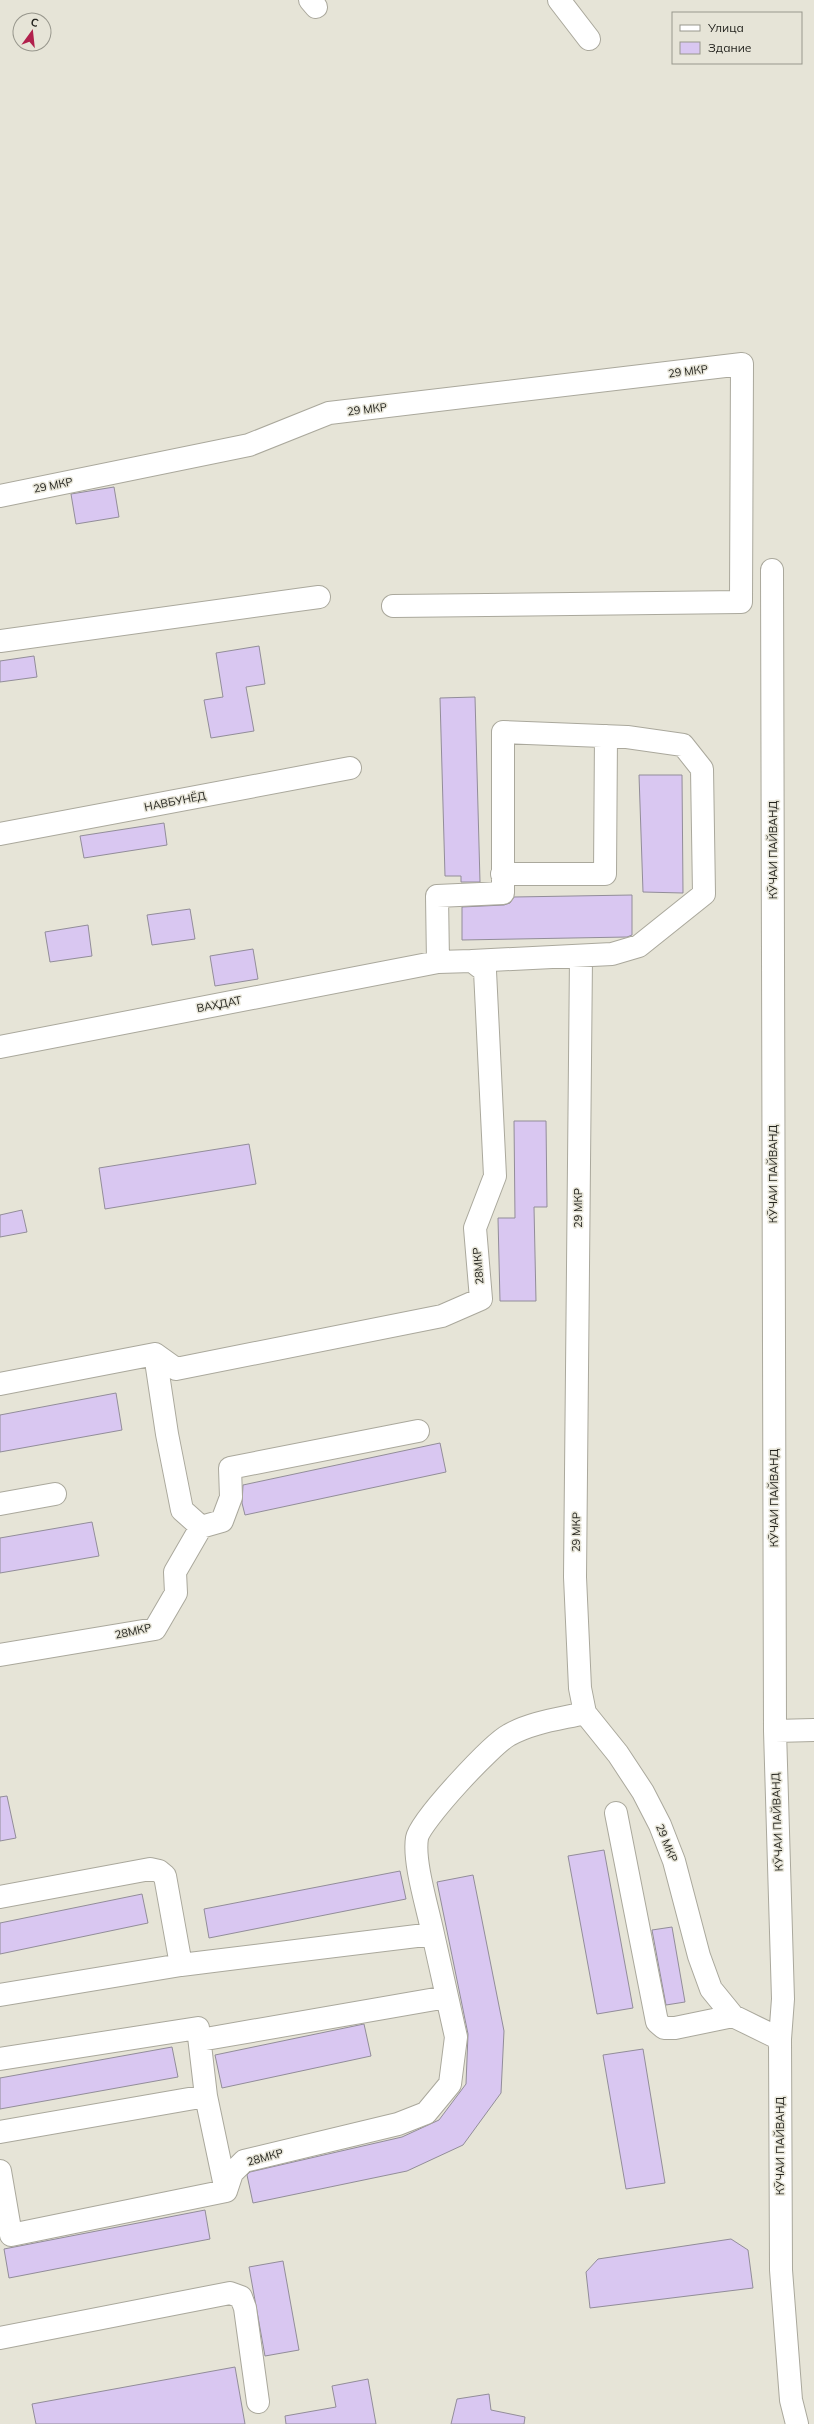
<svg xmlns="http://www.w3.org/2000/svg" width="814" height="2424" viewBox="0 0 814 2424" font-family="Mulish,sans-serif">
	<style>
		.building { fill: #d9c7f1; stroke: #928d99 }
		.lines { fill: none; stroke-linecap: round; stroke-linejoin: round }
		.minor-casing { stroke: #aaa89c; stroke-width: 24 }
		.minor { stroke: #fff; stroke-width: 22 }
		.labels { text-anchor: middle; dominant-baseline: central; stroke-width: 3; stroke-linejoin: round; paint-order: stroke }
		.street-label { font-size: 11px; fill: #23231e; stroke: #e6e4d7 }
	</style>
	<rect width="100%" height="100%" fill="#e6e4d7"/>
	<path class="building" d="M 114,487 L 119,517 L 76,524 L 71,494 Z
		M 259,646 L 265,684 L 246,687 L 254,731 L 211,738 L 204,700 L 223,697 L 216,653 Z
		M 34,656 L 37,677 L 0,682 L 0,661 Z
		M 475,697 L 480,882 L 461,882 L 461,876 L 445,876 L 440,698 Z
		M 639,775 L 682,775 L 683,893 L 643,892 Z
		M 164,823 L 167,845 L 84,858 L 80,836 Z
		M 632,895 L 632,935 L 627,937 L 462,940 L 462,907 L 504,905 L 510,903 L 514,897 Z
		M 190,909 L 195,939 L 152,945 L 147,915 Z
		M 88,925 L 92,956 L 50,962 L 45,932 Z
		M 253,949 L 258,979 L 215,986 L 210,956 Z
		M 514,1121 L 546,1121 L 547,1207 L 534,1207 L 536,1301 L 500,1301 L 498,1218 L 515,1218 Z
		M 249,1144 L 256,1184 L 105,1209 L 99,1168 Z
		M 22,1210 L 27,1232 L 0,1237 L 0,1215 Z
		M 116,1393 L 122,1430 L 0,1452 L 0,1415 Z
		M 440,1443 L 446,1472 L 245,1515 L 242,1503 L 243,1485 Z
		M 92,1522 L 99,1556 L 0,1573 L 0,1538 Z
		M 7,1796 L 16,1838 L 0,1841 L 0,1797 Z
		M 604,1850 L 633,2008 L 597,2014 L 568,1856 Z
		M 400,1871 L 406,1899 L 209,1938 L 204,1909 Z
		M 473,1875 L 504,2031 L 501,2093 L 463,2145 L 407,2171 L 253,2203 L 247,2175 L 250,2172 L 402,2137 L 439,2120 L 466,2084 L 468,2034 L 437,1882 Z
		M 142,1894 L 148,1923 L 0,1954 L 0,1923 Z
		M 672,1927 L 685,2002 L 666,2005 L 652,1930 Z
		M 364,2024 L 371,2056 L 222,2088 L 215,2055 Z
		M 172,2047 L 178,2077 L 0,2109 L 0,2078 Z
		M 643,2049 L 665,2183 L 626,2189 L 603,2055 Z
		M 205,2210 L 210,2239 L 9,2278 L 4,2249 Z
		M 731,2239 L 748,2250 L 753,2288 L 590,2308 L 586,2272 L 598,2259 Z
		M 283,2261 L 299,2350 L 265,2356 L 249,2267 Z
		M 235,2367 L 245,2424 L 36,2424 L 32,2404 Z
		M 368,2379 L 376,2424 L 286,2424 L 285,2416 L 336,2407 L 332,2386 Z
		M 489,2394 L 491,2410 L 525,2417 L 524,2424 L 451,2424 L 457,2399 Z"/>
	<g class="lines">
		<g class="minor-casing">
			<path id="minor" d="M 310,0 L 316,7
				M 559,0 L 589,39
				M 0,496 L 249,445 L 329,413 L 742,364 L 741,602 L 393,606
				M 772,570 L 775,1731 L 783,1999 L 780,2039 L 781,2270 L 791,2400 L 797,2424
				M 0,641 L 319,597
				M 0,834 L 350,768
				M 502,874 L 605,874 L 606,736
				M 581,957 L 575,1577 L 580,1688 L 585,1713 L 618,1754 L 643,1792 L 660,1825 L 674,1861 L 699,1956 L 711,1989 L 733,2016 L 780,2039
				M 438,962 L 437,896 L 503,893 L 503,732 L 627,737 L 683,745 L 702,769 L 704,894 L 639,946 L 612,954 L 472,961
				M 0,1047 L 438,962 L 472,961 L 485,971 L 495,1176 L 475,1228 L 481,1299 L 442,1316 L 176,1369 L 155,1354
				M 0,1384 L 155,1354 L 167,1434 L 182,1510 L 201,1527 L 222,1521 L 231,1497 L 230,1468 L 418,1431
				M 0,1504 L 55,1494
				M 0,1655 L 155,1629 L 176,1593 L 175,1572 L 201,1527
				M 775,1731 L 814,1730
				M 616,1813 L 657,2022 L 664,2028 L 675,2028 L 733,2016
				M 0,1897 L 150,1869 L 159,1871 L 165,1876 L 181,1965 L 0,1995
				M 433,1934 C 428,1909 413,1862 417,1838 C 420,1821 492,1744 509,1735 C 532,1722 560,1719 585,1713
				M 200,2040 L 447,1997
				M 0,2059 L 198,2028 L 206,2096 L 0,2132
				M 206,2096 L 226,2191
				M 0,2171 L 11,2235 L 226,2191 L 232,2173 L 244,2161 L 398,2124 L 426,2113 L 450,2084 L 456,2037 L 433,1934 L 181,1965
				M 0,2338 L 230,2293 L 241,2297 L 245,2308 L 258,2402"/>
		</g>
		<use href="#minor" class="minor"/>
	</g>
	<g class="labels">
		<g class="street-label">
			<text transform="translate(688 371) rotate(-7)">29 МКР</text>
			<text transform="translate(367 409) rotate(-7)">29 МКР</text>
			<text transform="translate(53 485) rotate(-11)">29 МКР</text>
			<text transform="translate(175 801) rotate(-11)">НАВБУНЁД</text>
			<text transform="translate(773 850) rotate(-90)">КӮЧАИ ПАЙВАНД</text>
			<text transform="translate(219 1004) rotate(-11)">ВАҲДАТ</text>
			<text transform="translate(773 1174) rotate(-90)">КӮЧАИ ПАЙВАНД</text>
			<text transform="translate(578 1208) rotate(-90)">29 МКР</text>
			<text transform="translate(478 1266) rotate(-95)">28МКР</text>
			<text transform="translate(774 1498) rotate(-90)">КӮЧАИ ПАЙВАНД</text>
			<text transform="translate(576 1532) rotate(-89)">29 МКР</text>
			<text transform="translate(133 1631) rotate(-12)">28МКР</text>
			<text transform="translate(777 1822) rotate(-92)">КӮЧАИ ПАЙВАНД</text>
			<text transform="translate(667 1843) rotate(68)">29 МКР</text>
			<text transform="translate(780 2146) rotate(-90)">КӮЧАИ ПАЙВАНД</text>
			<text transform="translate(265 2157) rotate(-15)">28МКР</text>
		</g>
	</g>
	<rect x="672" y="12" width="130" height="52" fill="#e6e4d7" stroke="#98978d"/>
	<rect x="680" y="25" width="20" height="6" fill="#ffffff" stroke="#98978d"/>
	<text x="708" y="32" font-size="12" fill="#23231e">Улица</text>
	<rect x="680" y="42" width="20" height="12" fill="#d9c7f1" stroke="#98978d"/>
	<text x="708" y="52" font-size="12" fill="#23231e">Здание</text>
	<g transform="translate(32 32) rotate(15)"><circle r="19" fill="#e6e4d7" stroke="#98978d"/>
	<path d="M0-3L7 15L0 10L-7 15Z" fill="#b1204c"/>
	<text y="-6" font-size="11" font-weight="bold" text-anchor="middle" fill="#23231e">С</text>
	</g>
</svg>
